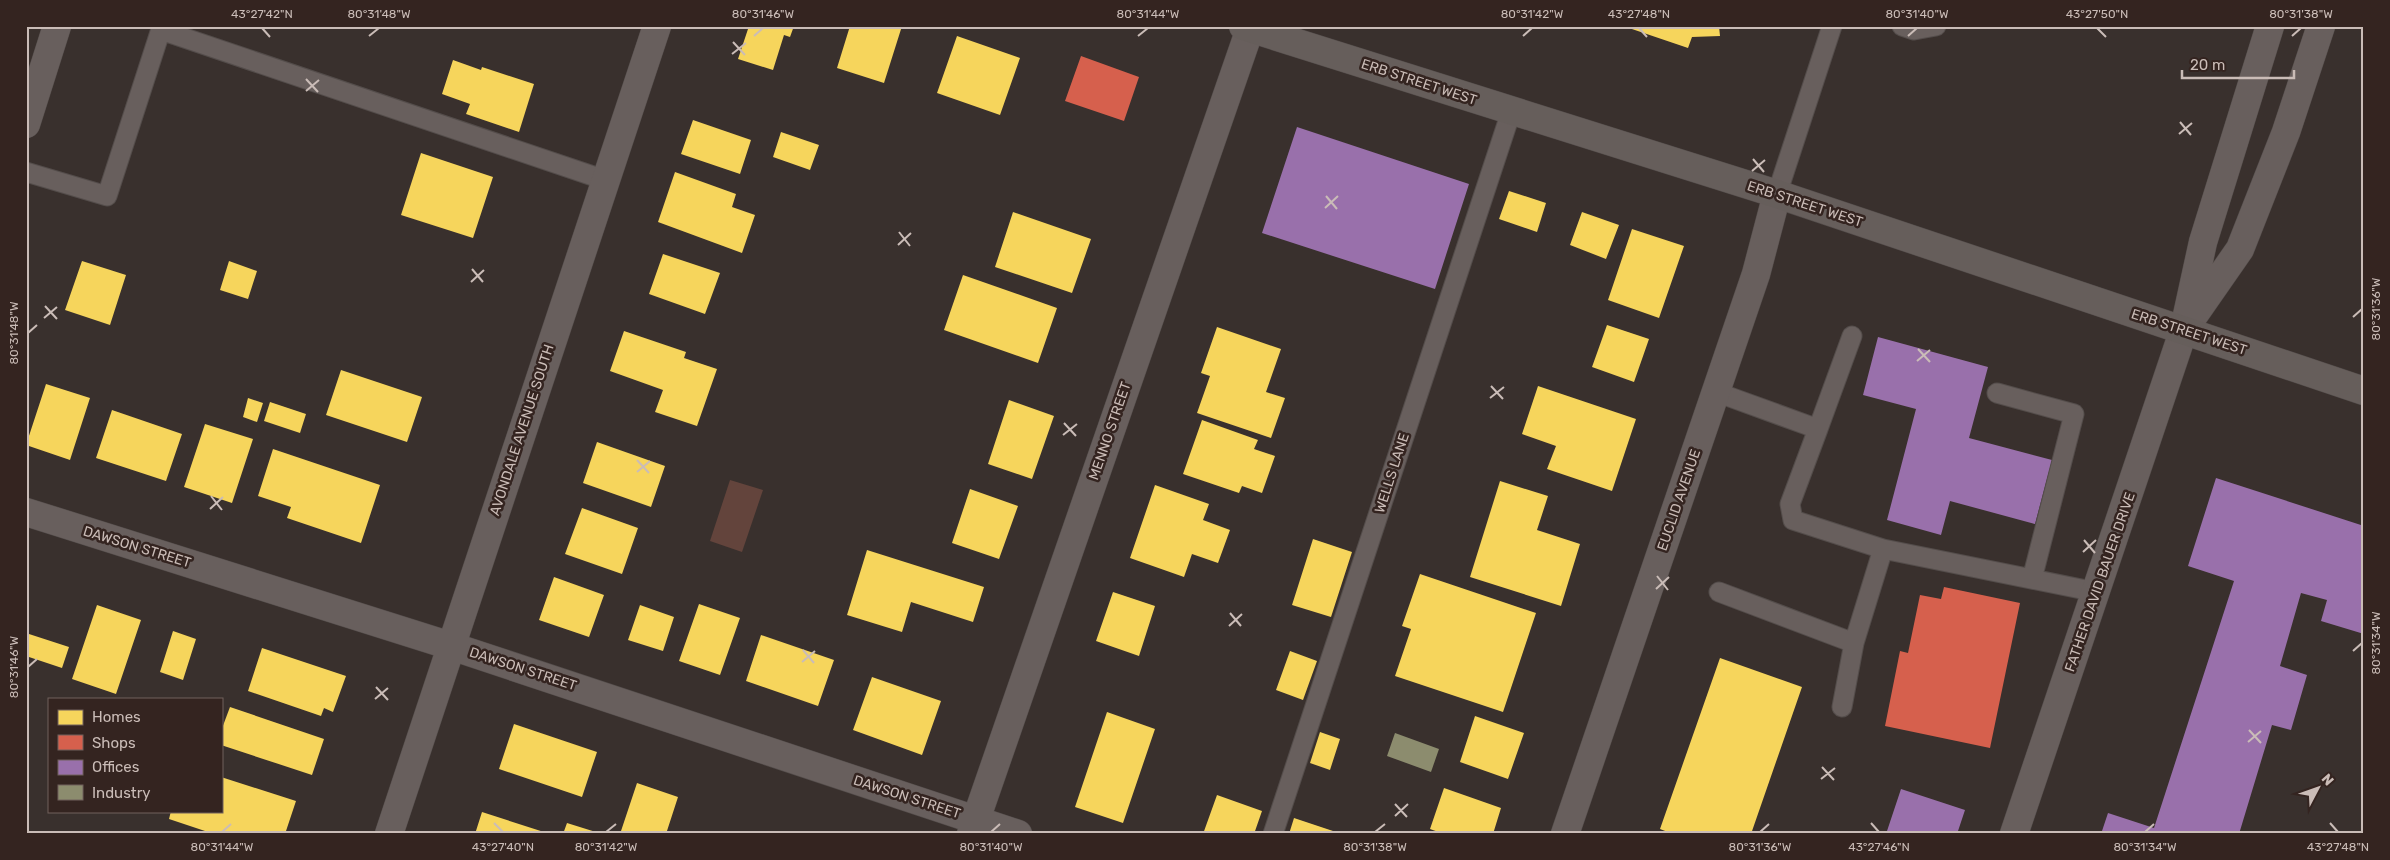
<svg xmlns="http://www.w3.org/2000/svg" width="2390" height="860" viewBox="0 0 2390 860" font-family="Rubik,sans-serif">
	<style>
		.water { fill: #63443c }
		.homes { fill: #f6d55c }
		.shops { fill: #d6604d }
		.offices { fill: #9970ab }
		.industry { fill: #8c8c6e }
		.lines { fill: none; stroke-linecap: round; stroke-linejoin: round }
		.service-casing { stroke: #544d4b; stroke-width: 21 }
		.minor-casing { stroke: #544d4b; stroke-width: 29 }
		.tertiary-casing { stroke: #544d4b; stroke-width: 29 }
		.secondary-casing { stroke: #544d4b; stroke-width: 29 }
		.service { stroke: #685f5d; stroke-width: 19 }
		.minor { stroke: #685f5d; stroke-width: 28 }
		.tertiary { stroke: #685f5d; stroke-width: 28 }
		.secondary { stroke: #665e5b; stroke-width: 28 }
		.ticks { fill: none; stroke: #cabcb7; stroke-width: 2 }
		.labels { text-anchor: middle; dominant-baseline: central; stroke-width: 5; stroke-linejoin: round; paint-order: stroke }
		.street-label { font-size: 14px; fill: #cabcb7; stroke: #342420 }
		.neatline { fill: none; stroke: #cabcb7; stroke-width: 2 }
		.ticks-label { font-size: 12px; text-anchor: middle; fill: #cabcb7 }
	</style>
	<rect width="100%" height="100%" fill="#39302d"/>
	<path class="water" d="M 730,480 L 763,490 L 742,552 L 710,541 Z"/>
	<path class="homes" d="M 749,26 L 794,26 L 790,37 L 784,35 L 773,70 L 738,59 Z
		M 850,26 L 902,26 L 884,83 L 837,68 Z
		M 1719,26 L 1720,36 L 1692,37 L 1688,48 L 1626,27 Z
		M 957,36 L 1020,58 L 1000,115 L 937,93 Z
		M 453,60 L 481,70 L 482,67 L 534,84 L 519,132 L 466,114 L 470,104 L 442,94 Z
		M 693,120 L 751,140 L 740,174 L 681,154 Z
		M 781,132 L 819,145 L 810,170 L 773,157 Z
		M 421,153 L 493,177 L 473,238 L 401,215 Z
		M 675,172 L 736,194 L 732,207 L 755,215 L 742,253 L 658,222 Z
		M 1509,191 L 1546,203 L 1537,232 L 1499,219 Z
		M 1013,212 L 1091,239 L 1072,293 L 995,267 Z
		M 1582,212 L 1619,225 L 1606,259 L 1570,245 Z
		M 1632,229 L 1684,246 L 1659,318 L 1608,300 Z
		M 663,254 L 720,273 L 705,314 L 649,294 Z
		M 82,261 L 126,275 L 110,325 L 65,310 Z
		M 229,261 L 257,271 L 248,299 L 220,290 Z
		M 963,275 L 1057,308 L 1038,363 L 944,330 Z
		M 1607,325 L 1649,339 L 1634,382 L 1592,367 Z
		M 1217,327 L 1281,349 L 1266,392 L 1285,398 L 1271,438 L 1197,413 L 1210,376 L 1201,373 Z
		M 624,331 L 686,352 L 684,358 L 717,369 L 697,426 L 655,412 L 663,390 L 610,371 Z
		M 341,370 L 422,397 L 407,442 L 326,415 Z
		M 46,384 L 90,398 L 70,460 L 26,445 Z
		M 1538,386 L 1636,419 L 1612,491 L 1547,469 L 1556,446 L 1522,434 Z
		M 248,398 L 263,403 L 257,422 L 243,417 Z
		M 1009,400 L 1054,416 L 1032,479 L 988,464 Z
		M 270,402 L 306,414 L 300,433 L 264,421 Z
		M 112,410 L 182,434 L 166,481 L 96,458 Z
		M 1202,420 L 1258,440 L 1254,449 L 1275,456 L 1262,493 L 1242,486 L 1239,493 L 1183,474 Z
		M 205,424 L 253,439 L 232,503 L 184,487 Z
		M 597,442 L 665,466 L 651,507 L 583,483 Z
		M 273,449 L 380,485 L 361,543 L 287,518 L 291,507 L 258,496 Z
		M 1500,481 L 1548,496 L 1537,530 L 1580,544 L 1561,606 L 1470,577 Z
		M 1155,485 L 1209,504 L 1203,520 L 1230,530 L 1218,563 L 1192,554 L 1184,577 L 1130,558 Z
		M 970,489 L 1018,506 L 999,559 L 952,543 Z
		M 582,508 L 638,528 L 622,574 L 565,554 Z
		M 1313,539 L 1352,552 L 1331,617 L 1292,605 Z
		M 867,550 L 984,587 L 973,622 L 911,602 L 902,632 L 847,615 Z
		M 1420,574 L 1536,613 L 1503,712 L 1395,676 L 1411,629 L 1402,626 Z
		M 554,577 L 604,595 L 589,637 L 539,620 Z
		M 1113,592 L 1155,606 L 1139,656 L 1096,641 Z
		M 699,604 L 740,618 L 720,675 L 679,661 Z
		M 97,605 L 141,620 L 116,694 L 72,679 Z
		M 640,605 L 674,617 L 663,651 L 628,640 Z
		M 173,631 L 196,639 L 183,680 L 160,672 Z
		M 29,634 L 69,647 L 62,668 L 26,656 L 26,642 Z
		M 761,635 L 834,660 L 818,706 L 746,681 Z
		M 262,648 L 346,676 L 333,712 L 324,708 L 321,716 L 248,691 Z
		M 1290,651 L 1317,661 L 1303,700 L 1276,690 Z
		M 1720,658 L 1802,687 L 1751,834 L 1673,834 L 1660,829 Z
		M 872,677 L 941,701 L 922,755 L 853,730 Z
		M 230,707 L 324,739 L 312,775 L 221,745 L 221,731 Z
		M 1107,712 L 1155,729 L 1123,823 L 1075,807 Z
		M 1475,716 L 1524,733 L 1508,779 L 1460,762 Z
		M 514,724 L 597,752 L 582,797 L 499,769 Z
		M 1320,732 L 1340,739 L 1330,770 L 1310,763 Z
		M 221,777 L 296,801 L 285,834 L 214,834 L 169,819 L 171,811 L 221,811 Z
		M 637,783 L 678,797 L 666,834 L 620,834 Z
		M 1444,788 L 1501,808 L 1493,834 L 1444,834 L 1430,829 Z
		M 1217,795 L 1262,811 L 1254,834 L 1203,834 Z
		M 482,812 L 547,833 L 547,834 L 475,834 Z
		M 1294,818 L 1339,833 L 1339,834 L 1289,834 Z
		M 567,823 L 599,833 L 599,834 L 563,834 Z"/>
	<path class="shops" d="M 1081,56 L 1139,77 L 1124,121 L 1065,101 Z
		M 1944,587 L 2020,603 L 1990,748 L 1885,726 L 1900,651 L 1908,653 L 1920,595 L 1941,599 Z"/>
	<path class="offices" d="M 1297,127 L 1469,184 L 1435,289 L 1262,233 Z
		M 1878,337 L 1988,367 L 1969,438 L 2052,460 L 2035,524 L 1950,501 L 1941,535 L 1887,520 L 1916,409 L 1863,395 Z
		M 2216,478 L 2364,526 L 2364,634 L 2321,621 L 2327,600 L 2301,593 L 2280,666 L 2307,675 L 2291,730 L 2272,725 L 2239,834 L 2101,834 L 2108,813 L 2154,828 L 2234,581 L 2188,566 Z
		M 1901,789 L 1965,810 L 1957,834 L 1886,834 Z"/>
	<path class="industry" d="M 1395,733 L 1439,749 L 1431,772 L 1387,756 Z"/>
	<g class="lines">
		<g class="service-casing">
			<path id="service" d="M 1902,26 L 1914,30 L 1936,26
				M 161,30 L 605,180
				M 26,172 L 107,196 L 162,26
				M 1777,194 L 1832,26
				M 1716,392 L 1818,429 L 1790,504 L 1793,520 L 1883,549
				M 1997,393 L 2074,414 L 2032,579
				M 1818,429 L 1852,336
				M 1719,592 L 1854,643 L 1883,549 L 2096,592
				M 1842,707 L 1854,643
				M 1273,834 L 1511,112"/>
		</g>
		<g class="minor-casing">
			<path id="minor" d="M 26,124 L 57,26
				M 26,512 L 451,646 L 1018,834
				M 389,834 L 657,26
				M 971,834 L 1251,26
				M 1565,834 L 1756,274 L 1777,194"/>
		</g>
		<g class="tertiary-casing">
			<path id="tertiary" d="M 2192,318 L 2240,249 L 2286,132 L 2321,26
				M 2014,834 L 2184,329 L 2203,242 L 2270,26"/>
		</g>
		<g class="secondary-casing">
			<path id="secondary" d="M 1243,26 L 1777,194 L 2364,391"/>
		</g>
		<use href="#service" class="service"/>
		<use href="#minor" class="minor"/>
		<use href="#tertiary" class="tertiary"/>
		<use href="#secondary" class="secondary"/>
	</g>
	<path class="ticks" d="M 262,28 L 270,37M 1639,28 L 1647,37M 2097,28 L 2106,37M 369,36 L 379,28M 754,36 L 763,28M 1138,36 L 1148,28M 1523,36 L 1532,28M 1908,36 L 1917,28M 2292,36 L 2301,28M 733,42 L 745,55M 732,54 L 746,43M 306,79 L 318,92M 306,91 L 319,80M 2180,122 L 2191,135M 2179,134 L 2192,123M 1753,159 L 1764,172M 1752,171 L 1765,160M 1326,196 L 1337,209M 1325,208 L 1338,196M 899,232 L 910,246M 898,245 L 911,233M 472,269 L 483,282M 471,282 L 484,270M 45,306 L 57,319M 2353,317 L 2362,309M 44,318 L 57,307M 28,333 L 37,325M 1918,349 L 1930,362M 1917,361 L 1930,350M 1491,386 L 1503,399M 1490,398 L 1504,387M 1064,423 L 1076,436M 1063,435 L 1077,424M 637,460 L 649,473M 637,472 L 650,461M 211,496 L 222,510M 210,509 L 223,497M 2084,540 L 2095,553M 2083,552 L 2096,540M 1657,576 L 1668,590M 1656,589 L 1669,577M 1230,613 L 1241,626M 1229,626 L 1242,614M 803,650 L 814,663M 2353,651 L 2362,643M 802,662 L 815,651M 28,667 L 37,659M 376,687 L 388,700M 375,699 L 388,688M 2249,730 L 2261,743M 2248,742 L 2261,731M 1822,767 L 1834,780M 1821,779 L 1835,768M 1395,804 L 1407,817M 1395,816 L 1408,804M 494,823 L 503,832M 1871,823 L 1879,832M 2330,823 L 2338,832M 222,832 L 231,824M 606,832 L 616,824M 991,832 L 1000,824M 1375,832 L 1385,824M 1760,832 L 1769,824M 2145,832 L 2154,824"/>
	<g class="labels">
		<g class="street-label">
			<text transform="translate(1419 82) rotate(18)">ERB STREET WEST</text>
			<text transform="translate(1805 204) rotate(18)">ERB STREET WEST</text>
			<text transform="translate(2189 332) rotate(18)">ERB STREET WEST</text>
			<text transform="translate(522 430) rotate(-72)">AVONDALE AVENUE SOUTH</text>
			<text transform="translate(1110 431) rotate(-71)">MENNO STREET</text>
			<text transform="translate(1392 473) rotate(-72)">WELLS LANE</text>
			<text transform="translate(1679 500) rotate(-71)">EUCLID AVENUE</text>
			<text transform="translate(137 547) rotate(17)">DAWSON STREET</text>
			<text transform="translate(2100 582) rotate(-71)">FATHER DAVID BAUER DRIVE</text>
			<text transform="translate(523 669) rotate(18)">DAWSON STREET</text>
			<text transform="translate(907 797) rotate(18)">DAWSON STREET</text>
		</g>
	</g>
	<rect width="2390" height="860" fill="none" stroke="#342420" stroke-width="55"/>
	<rect x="48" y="698" width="175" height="115" fill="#342420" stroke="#70615c"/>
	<rect x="58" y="710" width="25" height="15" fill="#f6d55c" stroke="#70615c"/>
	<text x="92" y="722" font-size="15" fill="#cabcb7">Homes</text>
	<rect x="58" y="735" width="25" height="15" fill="#d6604d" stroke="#70615c"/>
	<text x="92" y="748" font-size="15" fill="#cabcb7">Shops</text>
	<rect x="58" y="760" width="25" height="15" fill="#9970ab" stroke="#70615c"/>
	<text x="92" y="772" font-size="15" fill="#cabcb7">Offices</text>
	<rect x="58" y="785" width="25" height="15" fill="#8c8c6e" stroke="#70615c"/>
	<text x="92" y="798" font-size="15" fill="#cabcb7">Industry</text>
	<g transform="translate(2318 788) rotate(49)" stroke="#342420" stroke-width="4" paint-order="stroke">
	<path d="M0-4L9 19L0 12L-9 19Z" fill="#cabcb7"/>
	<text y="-8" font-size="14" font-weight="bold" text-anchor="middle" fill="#cabcb7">N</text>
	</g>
	<path d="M2182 70v8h112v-8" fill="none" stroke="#cabcb7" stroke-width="2.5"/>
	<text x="2190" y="70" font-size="15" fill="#cabcb7" stroke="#342420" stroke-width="4" paint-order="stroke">20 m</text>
	<rect x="28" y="28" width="2334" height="804" class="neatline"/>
	<g class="ticks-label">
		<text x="262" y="18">43°27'42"N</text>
		<text x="379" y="18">80°31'48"W</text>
		<text x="763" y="18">80°31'46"W</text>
		<text x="1148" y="18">80°31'44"W</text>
		<text x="1532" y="18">80°31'42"W</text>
		<text x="1639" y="18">43°27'48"N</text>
		<text x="1917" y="18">80°31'40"W</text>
		<text x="2097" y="18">43°27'50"N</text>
		<text x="2301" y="18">80°31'38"W</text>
		<text transform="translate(2376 309) rotate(-90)" y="4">80°31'36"W</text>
		<text transform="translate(14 333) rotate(-90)" y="4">80°31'48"W</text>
		<text transform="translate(2376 643) rotate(-90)" y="4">80°31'34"W</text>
		<text transform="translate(14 667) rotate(-90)" y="4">80°31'46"W</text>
		<text x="222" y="851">80°31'44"W</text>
		<text x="503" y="851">43°27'40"N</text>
		<text x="606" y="851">80°31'42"W</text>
		<text x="991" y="851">80°31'40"W</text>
		<text x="1375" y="851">80°31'38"W</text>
		<text x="1760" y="851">80°31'36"W</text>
		<text x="1879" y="851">43°27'46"N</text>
		<text x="2145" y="851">80°31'34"W</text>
		<text x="2338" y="851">43°27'48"N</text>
	</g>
</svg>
